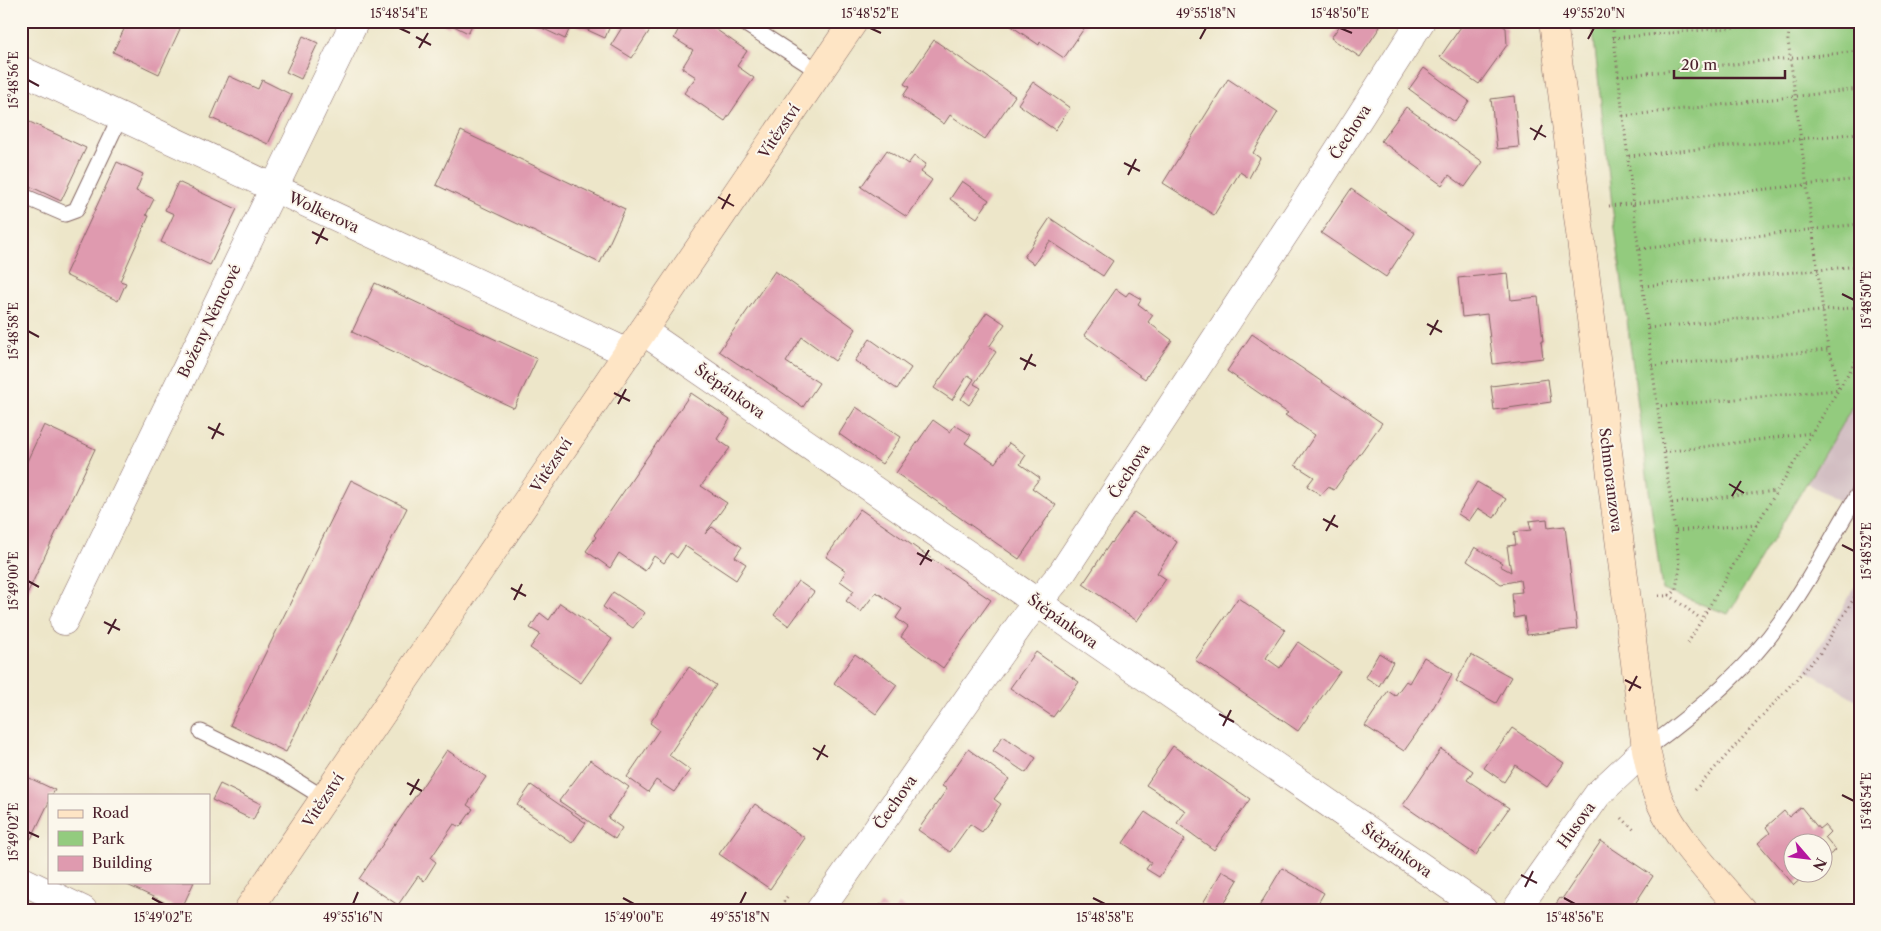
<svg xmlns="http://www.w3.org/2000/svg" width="1881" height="931" viewBox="0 0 1881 931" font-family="'Libre Caslon Text',serif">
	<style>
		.industrial { fill: #d2bec2 }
		.green { fill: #93cb7e; stroke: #6e7554 }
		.building { fill: #df9aaf }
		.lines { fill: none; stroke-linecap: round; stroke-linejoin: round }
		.lane-casing { stroke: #836562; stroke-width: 17 }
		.street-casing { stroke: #836562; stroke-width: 29 }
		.secondary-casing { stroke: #836562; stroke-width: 29 }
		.path { stroke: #836562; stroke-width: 3; stroke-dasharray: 1 4; stroke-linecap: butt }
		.lane { stroke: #fff; stroke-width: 15 }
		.street { stroke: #fff; stroke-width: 28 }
		.secondary { stroke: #fee5c5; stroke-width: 28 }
		.ticks { fill: none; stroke: #4a1f2b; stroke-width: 2 }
		.labels { text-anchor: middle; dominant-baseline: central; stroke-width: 4; stroke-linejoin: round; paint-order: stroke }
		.street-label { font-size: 15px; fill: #4a1f2b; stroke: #fbf7ec }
		.neatline { fill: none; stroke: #4a1f2b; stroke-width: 2 }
		.ticks-label { font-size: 12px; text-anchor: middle; fill: #4a1f2b }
	</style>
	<rect width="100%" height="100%" fill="#fbf7ec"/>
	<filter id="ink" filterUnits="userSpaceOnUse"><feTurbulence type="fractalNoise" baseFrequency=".02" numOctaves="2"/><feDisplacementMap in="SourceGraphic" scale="10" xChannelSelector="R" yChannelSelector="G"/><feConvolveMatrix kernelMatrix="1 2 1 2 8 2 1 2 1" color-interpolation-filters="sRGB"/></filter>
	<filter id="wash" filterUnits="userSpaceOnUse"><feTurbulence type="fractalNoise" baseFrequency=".0096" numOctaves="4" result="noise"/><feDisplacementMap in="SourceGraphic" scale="20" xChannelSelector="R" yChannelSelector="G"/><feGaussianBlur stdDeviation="1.12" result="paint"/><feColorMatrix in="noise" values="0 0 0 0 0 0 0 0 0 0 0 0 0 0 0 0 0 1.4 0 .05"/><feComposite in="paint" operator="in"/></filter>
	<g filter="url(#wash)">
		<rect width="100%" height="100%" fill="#ede6c9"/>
		<path class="industrial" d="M 1860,394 L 1860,513 L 1807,483 Z
			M 1860,579 L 1860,702 L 1805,670 Z"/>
		<path class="green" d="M 1592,21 L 1860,21 L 1860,394 L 1728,614 L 1662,590 L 1612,205 Z"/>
		<g id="blocks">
			<path class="building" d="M 128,21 L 164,21 L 180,29 L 159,74 L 113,52 Z
				M 437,21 L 474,21 L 468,33 L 450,24 L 448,27 Z
				M 527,21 L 612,21 L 605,38 L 572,23 L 565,39 Z
				M 626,21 L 637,21 L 650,30 L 632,58 L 611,45 Z
				M 683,21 L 704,21 L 747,51 L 737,66 L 754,78 L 725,121 L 684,93 L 696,77 L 682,68 L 693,50 L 674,38 Z
				M 1004,21 L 1089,21 L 1064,58 L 1040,42 L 1039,45 Z
				M 1343,21 L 1371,21 L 1380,27 L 1360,57 L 1331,38 Z
				M 1465,21 L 1496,21 L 1506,28 L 1507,45 L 1479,84 L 1440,57 Z
				M 303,36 L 318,43 L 301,79 L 286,72 Z
				M 934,40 L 1015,96 L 985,139 L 950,115 L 944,124 L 903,96 L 909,87 L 904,84 Z
				M 1424,68 L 1469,101 L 1454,122 L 1409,89 Z
				M 229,76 L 258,89 L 262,80 L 292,95 L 268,144 L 211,118 Z
				M 1228,79 L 1278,112 L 1253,153 L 1260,158 L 1249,178 L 1240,172 L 1214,215 L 1163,183 Z
				M 1033,82 L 1070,108 L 1055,130 L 1018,104 Z
				M 1514,96 L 1519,147 L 1497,149 L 1491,99 Z
				M 1406,107 L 1483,162 L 1465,187 L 1449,175 L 1442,185 L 1381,141 Z
				M 21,118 L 86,148 L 61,201 L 21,182 Z
				M 461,131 L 625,209 L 600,263 L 436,185 Z
				M 887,150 L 908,164 L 914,156 L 926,164 L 921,172 L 932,180 L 907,217 L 861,187 Z
				M 117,162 L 143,174 L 136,191 L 154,199 L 146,215 L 149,216 L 120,281 L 126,283 L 118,301 L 65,275 Z
				M 962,181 L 989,200 L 977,218 L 950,199 Z
				M 178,182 L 237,209 L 210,265 L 161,242 L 174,214 L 165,210 Z
				M 1351,189 L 1415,233 L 1386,277 L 1321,233 Z
				M 1050,218 L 1113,261 L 1103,276 L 1050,241 L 1034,264 L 1024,257 Z
				M 775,271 L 856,329 L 835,361 L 802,337 L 786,362 L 819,383 L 803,407 L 748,369 L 747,370 L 719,351 Z
				M 1508,273 L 1511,300 L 1538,297 L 1543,341 L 1541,341 L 1543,358 L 1493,364 L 1487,314 L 1462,317 L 1458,278 Z
				M 375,283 L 537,359 L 514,408 L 352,332 Z
				M 1116,289 L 1126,296 L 1129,292 L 1141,299 L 1138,304 L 1153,315 L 1148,322 L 1172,340 L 1145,379 L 1084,335 Z
				M 987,312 L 1005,324 L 989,347 L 996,352 L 974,384 L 981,388 L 969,405 L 961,399 L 974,379 L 968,375 L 952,400 L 934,388 Z
				M 1252,334 L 1382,423 L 1334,490 L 1328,487 L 1321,495 L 1307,486 L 1314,477 L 1295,465 L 1315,435 L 1285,415 L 1288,413 L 1227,371 Z
				M 870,339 L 911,368 L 897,389 L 855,361 Z
				M 1548,379 L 1551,402 L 1494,410 L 1491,386 Z
				M 691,393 L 730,419 L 717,439 L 730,448 L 701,486 L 727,503 L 705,534 L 712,527 L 742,547 L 735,557 L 746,564 L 736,580 L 685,546 L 677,558 L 671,553 L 664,563 L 654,556 L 645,571 L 619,553 L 610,568 L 586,551 L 596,537 L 594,535 Z
				M 856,407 L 901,437 L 882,464 L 839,434 Z
				M 933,420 L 950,432 L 955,425 L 971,435 L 965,443 L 995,463 L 1009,443 L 1026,455 L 1020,464 L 1040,478 L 1032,488 L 1056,505 L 1019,559 L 896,473 Z
				M 44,425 L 95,449 L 21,607 L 21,474 Z
				M 351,480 L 407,508 L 286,752 L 230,725 Z
				M 1477,482 L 1506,499 L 1494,518 L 1478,508 L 1469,521 L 1458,514 Z
				M 860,509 L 991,600 L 943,668 L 901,637 L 908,627 L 896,618 L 902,609 L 876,592 L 861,612 L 846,601 L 854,591 L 840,581 L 846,571 L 826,557 Z
				M 1134,512 L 1177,542 L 1157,573 L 1166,579 L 1137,621 L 1083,584 L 1111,542 L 1112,543 Z
				M 1547,519 L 1548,528 L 1565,526 L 1577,629 L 1527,635 L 1524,616 L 1514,618 L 1512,593 L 1522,592 L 1520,580 L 1501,584 L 1467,561 L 1475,547 L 1502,563 L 1500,566 L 1511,572 L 1507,546 L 1516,545 L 1514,532 L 1531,530 L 1529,521 Z
				M 798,581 L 814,592 L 789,626 L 774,615 Z
				M 613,592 L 645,613 L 633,628 L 603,607 Z
				M 1238,598 L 1285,630 L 1266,658 L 1280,668 L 1298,642 L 1340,671 L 1298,731 L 1195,660 Z
				M 560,603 L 612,639 L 581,683 L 530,648 L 540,634 L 530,628 L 540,613 L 549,620 Z
				M 1036,652 L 1079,682 L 1053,717 L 1010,688 Z
				M 1379,653 L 1393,662 L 1379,686 L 1365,677 Z
				M 855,654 L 897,685 L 876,714 L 834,683 Z
				M 1471,655 L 1511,677 L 1496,703 L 1456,681 Z
				M 1424,657 L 1452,674 L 1428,717 L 1404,751 L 1365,726 L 1388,691 L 1395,696 L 1406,681 L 1409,683 Z
				M 689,667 L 716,685 L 669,755 L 690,770 L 674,792 L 656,780 L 648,792 L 627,777 L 659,730 L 650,723 Z
				M 1512,728 L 1564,763 L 1547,787 L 1515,765 L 1504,782 L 1484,768 Z
				M 1003,736 L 1036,758 L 1026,773 L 993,751 Z
				M 1173,746 L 1250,799 L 1214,850 L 1177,823 L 1186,811 L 1146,785 Z
				M 968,749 L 1009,779 L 994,799 L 1001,804 L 982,832 L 970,824 L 950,852 L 918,830 L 947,789 L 942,786 Z
				M 1441,749 L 1473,771 L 1467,780 L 1509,808 L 1476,855 L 1403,805 Z
				M 447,750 L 486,777 L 467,805 L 473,809 L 460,827 L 454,824 L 431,858 L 436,862 L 424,881 L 418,876 L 398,905 L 359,879 Z
				M 590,760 L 629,787 L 608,818 L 622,828 L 615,839 L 559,801 Z
				M 21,774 L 55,790 L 52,795 L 49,795 L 49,802 L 31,839 L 21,834 Z
				M 220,784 L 261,804 L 253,820 L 212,800 Z
				M 531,785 L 586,823 L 572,843 L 517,805 Z
				M 755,804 L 805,838 L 770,889 L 719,854 Z
				M 1801,807 L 1819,829 L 1824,825 L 1830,832 L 1825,837 L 1836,850 L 1824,859 L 1829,865 L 1824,870 L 1824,844 L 1794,844 L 1794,874 L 1819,874 L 1810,881 L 1805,875 L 1794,885 L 1758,843 L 1770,833 L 1766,827 L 1784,811 L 1789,817 Z
				M 1145,812 L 1185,839 L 1159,877 L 1146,869 L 1151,862 L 1123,843 Z
				M 1601,841 L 1653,876 L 1631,910 L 1552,910 L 1560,898 L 1562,899 Z
				M 1282,868 L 1324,893 L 1314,910 L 1257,910 Z
				M 1222,871 L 1238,880 L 1220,910 L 1214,910 L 1203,903 Z
				M 121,882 L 194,882 L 181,910 Z
				M 881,904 L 888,910 L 877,910 Z
				M 899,904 L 908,910 L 896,910 Z"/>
		</g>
	</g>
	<g filter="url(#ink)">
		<use href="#blocks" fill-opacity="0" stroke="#836562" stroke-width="1"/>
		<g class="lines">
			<g class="lane-casing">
				<path id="lane" d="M 741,21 L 820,72
					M 21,195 L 65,214 L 76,210 L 120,117
					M 201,732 L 279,770 L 324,798
					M 1646,749 C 1694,714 1746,671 1781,621 C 1811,580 1833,534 1860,491"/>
			</g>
			<g class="street-casing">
				<path id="street" d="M 21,70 L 628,353
					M 643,331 L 1484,910
					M 64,621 L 355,21
					M 21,880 L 83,910
					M 820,910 L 1024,619 L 1062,573 L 1304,204 L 1421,21
					M 1516,910 L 1598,794 L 1646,749"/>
			</g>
			<g class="secondary-casing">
				<path id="secondary" d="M 1553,21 L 1646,749 C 1649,763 1652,778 1656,791 C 1669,832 1714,877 1742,910
					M 248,910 L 854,21"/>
			</g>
			<path class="path" d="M 1612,21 L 1652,366 L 1675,531 L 1757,524 L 1860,354
				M 1794,21 L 1789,31 L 1788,40 L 1828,350
				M 1613,38 L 1793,22
				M 1618,76 L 1860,51
				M 1623,116 L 1860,89
				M 1629,156 L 1860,133
				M 1609,206 L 1860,179
				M 1640,249 L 1860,224
				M 1643,286 L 1860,266
				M 1648,328 L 1860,307
				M 1652,366 L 1828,350 L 1834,364 L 1838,390 L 1658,406
				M 1664,452 L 1811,433
				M 1672,503 L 1776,491
				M 1669,595 L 1701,619
				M 1659,596 C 1666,596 1674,596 1676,588 L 1680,567 L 1675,531
				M 1688,643 L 1757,524
				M 1695,790 L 1820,653 L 1860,589
				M 1622,818 L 1635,831
				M 778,910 L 789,894"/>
			<use href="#lane" class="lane"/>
			<use href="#street" class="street"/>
			<use href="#secondary" class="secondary"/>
		</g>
	</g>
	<path class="ticks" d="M 399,28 L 410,33M 870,28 L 881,33M 1340,28 L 1352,33M 416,37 L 431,45M 1200,39 L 1206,28M 1588,39 L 1594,28M 419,48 L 428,33M 28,80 L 39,86M 1530,128 L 1546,137M 1534,140 L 1542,125M 1124,163 L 1140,171M 1128,175 L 1136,159M 718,197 L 734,206M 722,209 L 730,194M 312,232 L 328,240M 316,244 L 324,228M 1842,294 L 1854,300M 1427,324 L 1442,332M 28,331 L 39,337M 1430,335 L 1438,320M 1020,358 L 1036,366M 1024,370 L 1032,354M 614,393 L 630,401M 618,404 L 626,389M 208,427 L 224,435M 212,439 L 220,423M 1729,484 L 1744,493M 1732,496 L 1741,481M 1323,519 L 1338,527M 1326,531 L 1335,515M 1842,545 L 1854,551M 917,553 L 932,561M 920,565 L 929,550M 28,581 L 39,587M 511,588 L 526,596M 514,600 L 522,584M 104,622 L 120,630M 108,634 L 116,619M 1625,680 L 1641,688M 1629,691 L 1637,676M 1219,714 L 1234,722M 1223,726 L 1231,710M 813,748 L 828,757M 817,760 L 825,745M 407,783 L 422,791M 410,795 L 419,779M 1842,795 L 1854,801M 28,832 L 39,837M 1521,875 L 1537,883M 1525,887 L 1533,871M 152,898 L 163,904M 623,898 L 634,904M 1093,898 L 1105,904M 1564,898 L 1575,904M 353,904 L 358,892M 740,904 L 746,892"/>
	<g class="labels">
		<g class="street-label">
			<text transform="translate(779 131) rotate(-56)">Vítězství</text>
			<text transform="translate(1350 132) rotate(-57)">Čechova</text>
			<text transform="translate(324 212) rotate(25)">Wolkerova</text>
			<text transform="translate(209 321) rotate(-64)">Boženy Němcové</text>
			<text transform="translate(730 391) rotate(35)">Štěpánkova</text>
			<text transform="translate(551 465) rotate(-56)">Vítězství</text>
			<text transform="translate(1129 471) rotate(-57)">Čechova</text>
			<text transform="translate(1611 480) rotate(83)">Schmoranzova</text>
			<text transform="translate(1063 621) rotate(35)">Štěpánkova</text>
			<text transform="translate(323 800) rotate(-56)">Vítězství</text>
			<text transform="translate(895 802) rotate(-55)">Čechova</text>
			<text transform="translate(1576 825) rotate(-54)">Husova</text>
			<text transform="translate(1397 850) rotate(35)">Štěpánkova</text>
		</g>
	</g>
	<rect width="1881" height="931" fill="none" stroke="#fbf7ec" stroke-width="55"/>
	<rect x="48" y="794" width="162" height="90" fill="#fbf7ec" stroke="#b4a19f"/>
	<rect x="58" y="810" width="25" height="8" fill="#fee5c5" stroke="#b4a19f"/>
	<text x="92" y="818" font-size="15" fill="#4a1f2b">Road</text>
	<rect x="58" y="831" width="25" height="15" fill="#93cb7e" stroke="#b4a19f"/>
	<text x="92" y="844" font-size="15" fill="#4a1f2b">Park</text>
	<rect x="58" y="856" width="25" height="15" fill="#df9aaf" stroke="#b4a19f"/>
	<text x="92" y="868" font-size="15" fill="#4a1f2b">Building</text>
	<g transform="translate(1808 858) rotate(118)"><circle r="24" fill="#fbf7ec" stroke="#b4a19f"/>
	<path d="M0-4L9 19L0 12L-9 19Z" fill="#b5179e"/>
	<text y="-8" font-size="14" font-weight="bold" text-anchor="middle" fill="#4a1f2b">N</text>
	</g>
	<path d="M1674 70v8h111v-8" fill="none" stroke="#4a1f2b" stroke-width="2.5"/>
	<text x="1681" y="70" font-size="15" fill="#4a1f2b" stroke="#fbf7ec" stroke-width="4" paint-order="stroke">20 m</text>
	<rect x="28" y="28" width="1826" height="876" class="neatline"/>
	<g class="ticks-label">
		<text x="399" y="18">15°48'54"E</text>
		<text x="870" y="18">15°48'52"E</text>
		<text x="1206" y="18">49°55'18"N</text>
		<text x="1340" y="18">15°48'50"E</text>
		<text x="1594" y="18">49°55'20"N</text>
		<text transform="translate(14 80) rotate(-90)" y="4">15°48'56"E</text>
		<text transform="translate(1867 300) rotate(-90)" y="4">15°48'50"E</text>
		<text transform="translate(14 331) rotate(-90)" y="4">15°48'58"E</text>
		<text transform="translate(1867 551) rotate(-90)" y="4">15°48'52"E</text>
		<text transform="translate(14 581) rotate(-90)" y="4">15°49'00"E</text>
		<text transform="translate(1867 801) rotate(-90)" y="4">15°48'54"E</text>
		<text transform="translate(14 832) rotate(-90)" y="4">15°49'02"E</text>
		<text x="163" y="922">15°49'02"E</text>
		<text x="353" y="922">49°55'16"N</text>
		<text x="634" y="922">15°49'00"E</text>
		<text x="740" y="922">49°55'18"N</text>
		<text x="1105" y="922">15°48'58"E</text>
		<text x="1575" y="922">15°48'56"E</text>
	</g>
</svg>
